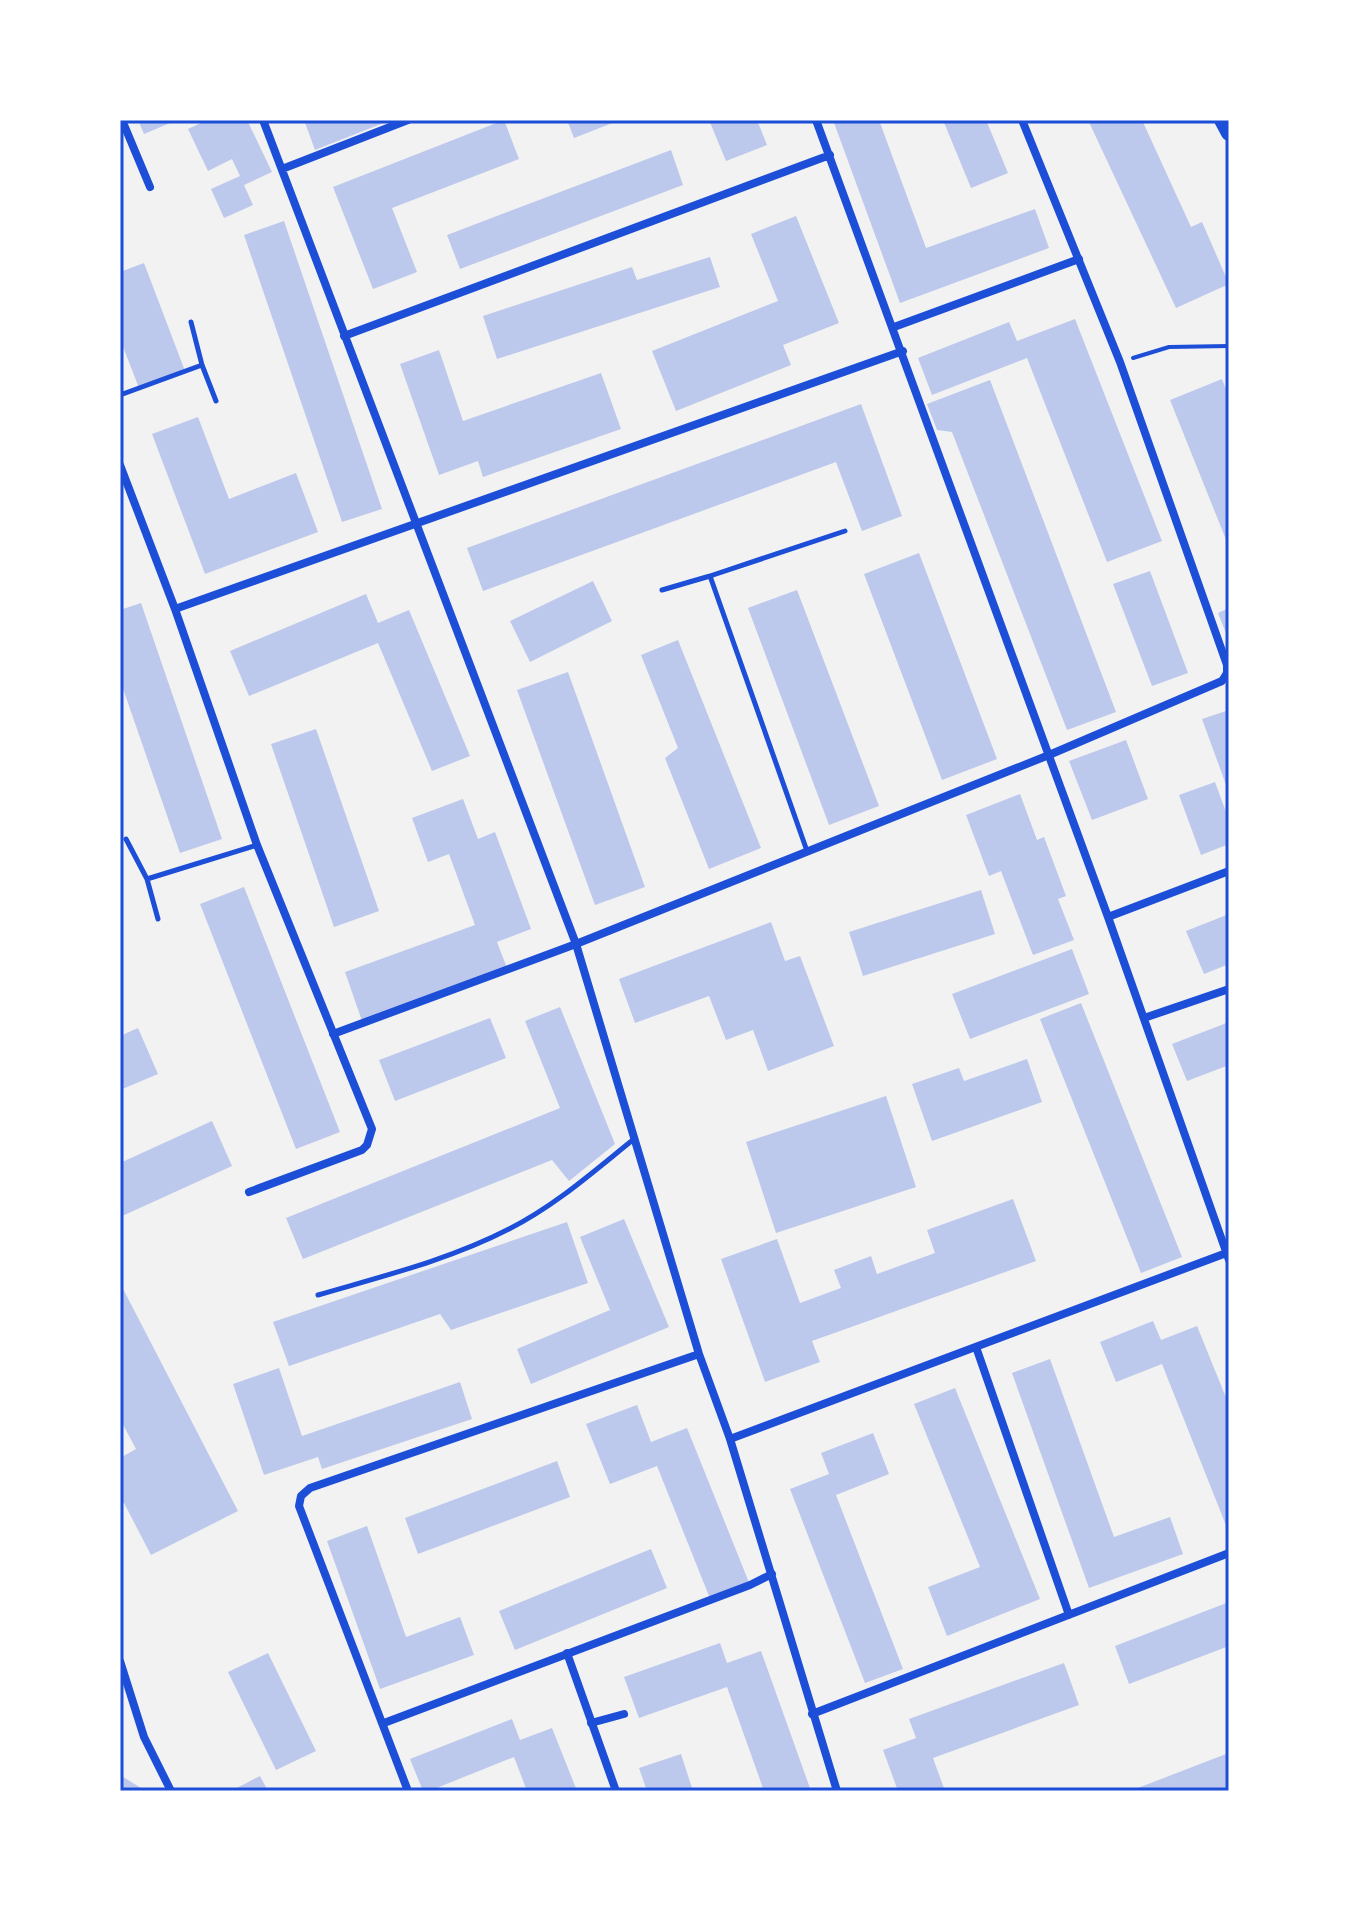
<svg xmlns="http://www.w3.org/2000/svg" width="1349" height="1911" viewBox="0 0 1349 1911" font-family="Jost,sans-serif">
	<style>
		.building { fill: #bdc9ec }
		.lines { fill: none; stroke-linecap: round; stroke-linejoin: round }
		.path { stroke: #1d4ed8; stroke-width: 4 }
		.service { stroke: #1d4ed8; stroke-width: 5 }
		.minor { stroke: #1d4ed8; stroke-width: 8 }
		.primary { stroke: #1d4ed8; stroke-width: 16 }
		.neatline { fill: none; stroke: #1d4ed8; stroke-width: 3 }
	</style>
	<rect width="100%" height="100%" fill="#f2f2f2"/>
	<path class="building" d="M 138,120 L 177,120 L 144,134 Z
		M 207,120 L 247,120 L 272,172 L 244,185 L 253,205 L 224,218 L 211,189 L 240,176 L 232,159 L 208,171 L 188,129 Z
		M 304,120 L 391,120 L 315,150 Z
		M 504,120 L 519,159 L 392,208 L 417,272 L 373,289 L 333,187 Z
		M 567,120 L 620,120 L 574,138 Z
		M 709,120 L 757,120 L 767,145 L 726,161 Z
		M 833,120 L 879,120 L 926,248 L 1035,209 L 1049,248 L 900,303 Z
		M 943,120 L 986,120 L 1008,173 L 971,188 Z
		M 1088,120 L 1142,120 L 1191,227 L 1202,222 L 1229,284 L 1176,308 Z
		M 671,150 L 683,185 L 460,269 L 447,235 Z
		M 796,216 L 839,323 L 783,345 L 791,365 L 676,411 L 652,351 L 778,301 L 751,234 Z
		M 284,221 L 382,509 L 342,522 L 244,235 Z
		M 710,257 L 720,287 L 497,359 L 483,316 L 632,267 L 637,280 Z
		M 144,263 L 185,371 L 139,388 L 120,339 L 120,272 Z
		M 1075,319 L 1162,541 L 1107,562 L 1027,358 L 932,395 L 918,358 L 1009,322 L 1017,341 Z
		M 439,350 L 463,421 L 601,373 L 621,429 L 483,477 L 478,461 L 439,475 L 400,364 Z
		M 1222,379 L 1229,397 L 1229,547 L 1170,400 Z
		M 990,380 L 1116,712 L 1067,730 L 952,432 L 937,430 L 927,404 Z
		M 861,404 L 902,516 L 862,531 L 836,462 L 483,591 L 467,548 Z
		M 198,417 L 229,499 L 296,473 L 318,532 L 205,574 L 152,434 Z
		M 919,553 L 997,759 L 942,780 L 864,574 Z
		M 1150,571 L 1188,673 L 1152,686 L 1113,584 Z
		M 593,581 L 612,621 L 530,662 L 510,621 Z
		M 797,590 L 879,806 L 829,825 L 748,608 Z
		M 366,594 L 378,623 L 409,610 L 470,756 L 432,771 L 378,643 L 249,696 L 230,651 Z
		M 141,603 L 222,839 L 180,853 L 120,680 L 120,610 Z
		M 1229,608 L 1229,641 L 1218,613 Z
		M 678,640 L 761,848 L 709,869 L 665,758 L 678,748 L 641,655 Z
		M 568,672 L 645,887 L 595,905 L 517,690 Z
		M 1229,710 L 1229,793 L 1202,719 Z
		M 316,729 L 379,911 L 334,927 L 271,744 Z
		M 1126,740 L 1148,799 L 1092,820 L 1069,761 Z
		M 1215,782 L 1229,820 L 1229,844 L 1201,855 L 1179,795 Z
		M 1020,794 L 1037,840 L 1044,837 L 1066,896 L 1058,899 L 1074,940 L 1033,955 L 1001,871 L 989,876 L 966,815 Z
		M 463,799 L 478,839 L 495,832 L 531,929 L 497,942 L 507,968 L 362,1021 L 345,972 L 475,925 L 449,854 L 428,862 L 412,818 Z
		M 244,887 L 340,1132 L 296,1149 L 200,904 Z
		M 981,890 L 995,934 L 863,976 L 849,932 Z
		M 1229,914 L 1229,964 L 1204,974 L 1186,931 Z
		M 771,922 L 785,961 L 800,956 L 834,1046 L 768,1071 L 753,1030 L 726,1040 L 709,996 L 635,1023 L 619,979 Z
		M 1072,949 L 1089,994 L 970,1039 L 952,994 Z
		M 1081,1003 L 1182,1257 L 1141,1273 L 1040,1019 Z
		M 560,1007 L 615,1144 L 569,1181 L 552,1160 L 303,1259 L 286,1218 L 560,1108 L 525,1021 Z
		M 490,1018 L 506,1058 L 395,1101 L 379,1060 Z
		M 1229,1022 L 1229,1065 L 1187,1081 L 1172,1044 Z
		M 138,1028 L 158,1074 L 120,1090 L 120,1036 Z
		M 1027,1059 L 1042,1102 L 932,1141 L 912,1084 L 959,1068 L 964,1081 Z
		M 886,1096 L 916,1187 L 776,1233 L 746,1142 Z
		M 212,1121 L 232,1166 L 120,1217 L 120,1163 Z
		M 1013,1199 L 1036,1261 L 812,1341 L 820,1362 L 765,1382 L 721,1259 L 777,1239 L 800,1303 L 841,1288 L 834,1270 L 871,1256 L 877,1274 L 935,1253 L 927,1230 Z
		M 624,1219 L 669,1327 L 531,1384 L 517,1349 L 610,1310 L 580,1237 Z
		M 567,1222 L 588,1283 L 451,1330 L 440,1314 L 289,1366 L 273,1322 Z
		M 120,1283 L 238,1511 L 151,1555 L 124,1503 L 120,1505 L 120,1458 L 136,1449 L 120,1419 Z
		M 1153,1321 L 1161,1340 L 1197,1326 L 1229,1405 L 1229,1533 L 1162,1364 L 1116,1382 L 1100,1342 Z
		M 1050,1359 L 1114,1537 L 1170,1517 L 1183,1554 L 1089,1588 L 1012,1373 Z
		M 279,1368 L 302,1436 L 460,1382 L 472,1419 L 322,1469 L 318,1457 L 264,1475 L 233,1384 Z
		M 955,1388 L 1040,1599 L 947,1636 L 928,1587 L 980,1567 L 914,1404 Z
		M 637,1405 L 651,1442 L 687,1428 L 750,1585 L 711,1601 L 657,1466 L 610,1484 L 586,1424 Z
		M 873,1433 L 889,1474 L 836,1495 L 903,1669 L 865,1683 L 790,1489 L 829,1474 L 821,1453 Z
		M 557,1461 L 570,1497 L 418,1554 L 405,1518 Z
		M 367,1526 L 406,1637 L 460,1617 L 474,1655 L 380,1689 L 327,1541 Z
		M 651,1549 L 667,1588 L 515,1650 L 499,1611 Z
		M 1229,1602 L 1229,1646 L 1129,1684 L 1115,1646 Z
		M 720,1643 L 727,1663 L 761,1651 L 811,1791 L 764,1791 L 727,1687 L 639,1718 L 624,1677 Z
		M 268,1653 L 316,1751 L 276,1770 L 228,1672 Z
		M 1064,1663 L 1079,1705 L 933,1758 L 945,1791 L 898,1791 L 883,1750 L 916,1738 L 909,1719 Z
		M 512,1719 L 520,1740 L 552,1728 L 577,1791 L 527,1791 L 514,1757 L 429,1791 L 423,1791 L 410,1759 Z
		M 681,1754 L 693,1791 L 647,1791 L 639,1768 Z
		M 1226,1754 L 1229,1762 L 1229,1791 L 1130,1791 Z
		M 120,1775 L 141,1788 L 139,1791 L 120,1791 Z
		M 260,1776 L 268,1791 L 231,1791 Z"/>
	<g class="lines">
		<path class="path" d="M 1133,358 L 1169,347 L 1229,346"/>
		<path class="service" d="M 191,322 L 202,365 L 216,401
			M 120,395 L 202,365
			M 710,576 L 807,851
			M 662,590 L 710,576 L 845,531
			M 126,839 L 147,879 L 158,919
			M 147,879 L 257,845
			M 318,1295 C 383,1276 449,1260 509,1229 C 555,1206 594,1171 634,1139"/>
		<path class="minor" d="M 122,120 L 150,187
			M 263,120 L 576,944 L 699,1354 L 730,1439 L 837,1791
			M 816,120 L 1108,917 L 1229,1260
			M 282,169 L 408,120
			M 894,327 L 1079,259
			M 344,336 L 830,155
			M 120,465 L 175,609 L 257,845 L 372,1129 L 367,1145 L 362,1150 L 249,1192
			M 175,609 L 903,351
			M 1108,917 L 1229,871
			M 1144,1018 L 1229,989
			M 333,1034 L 576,944 L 1049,755 L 1222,681 L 1227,673 L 1227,665 L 1120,362 L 1022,120
			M 976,1347 L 1069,1615
			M 730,1439 L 1229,1252
			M 567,1653 L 616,1791
			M 120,1661 L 144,1737 L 171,1791
			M 812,1714 L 1229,1553
			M 384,1723 L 750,1585 L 772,1574
			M 591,1723 L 624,1714
			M 408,1791 L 299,1506 L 301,1496 L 310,1488 L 699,1354"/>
		<path class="primary" d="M 1222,120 L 1229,133"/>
	</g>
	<rect width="1349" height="1911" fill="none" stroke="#ffffff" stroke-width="244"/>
	<rect x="122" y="122" width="1105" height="1667" class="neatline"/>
</svg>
